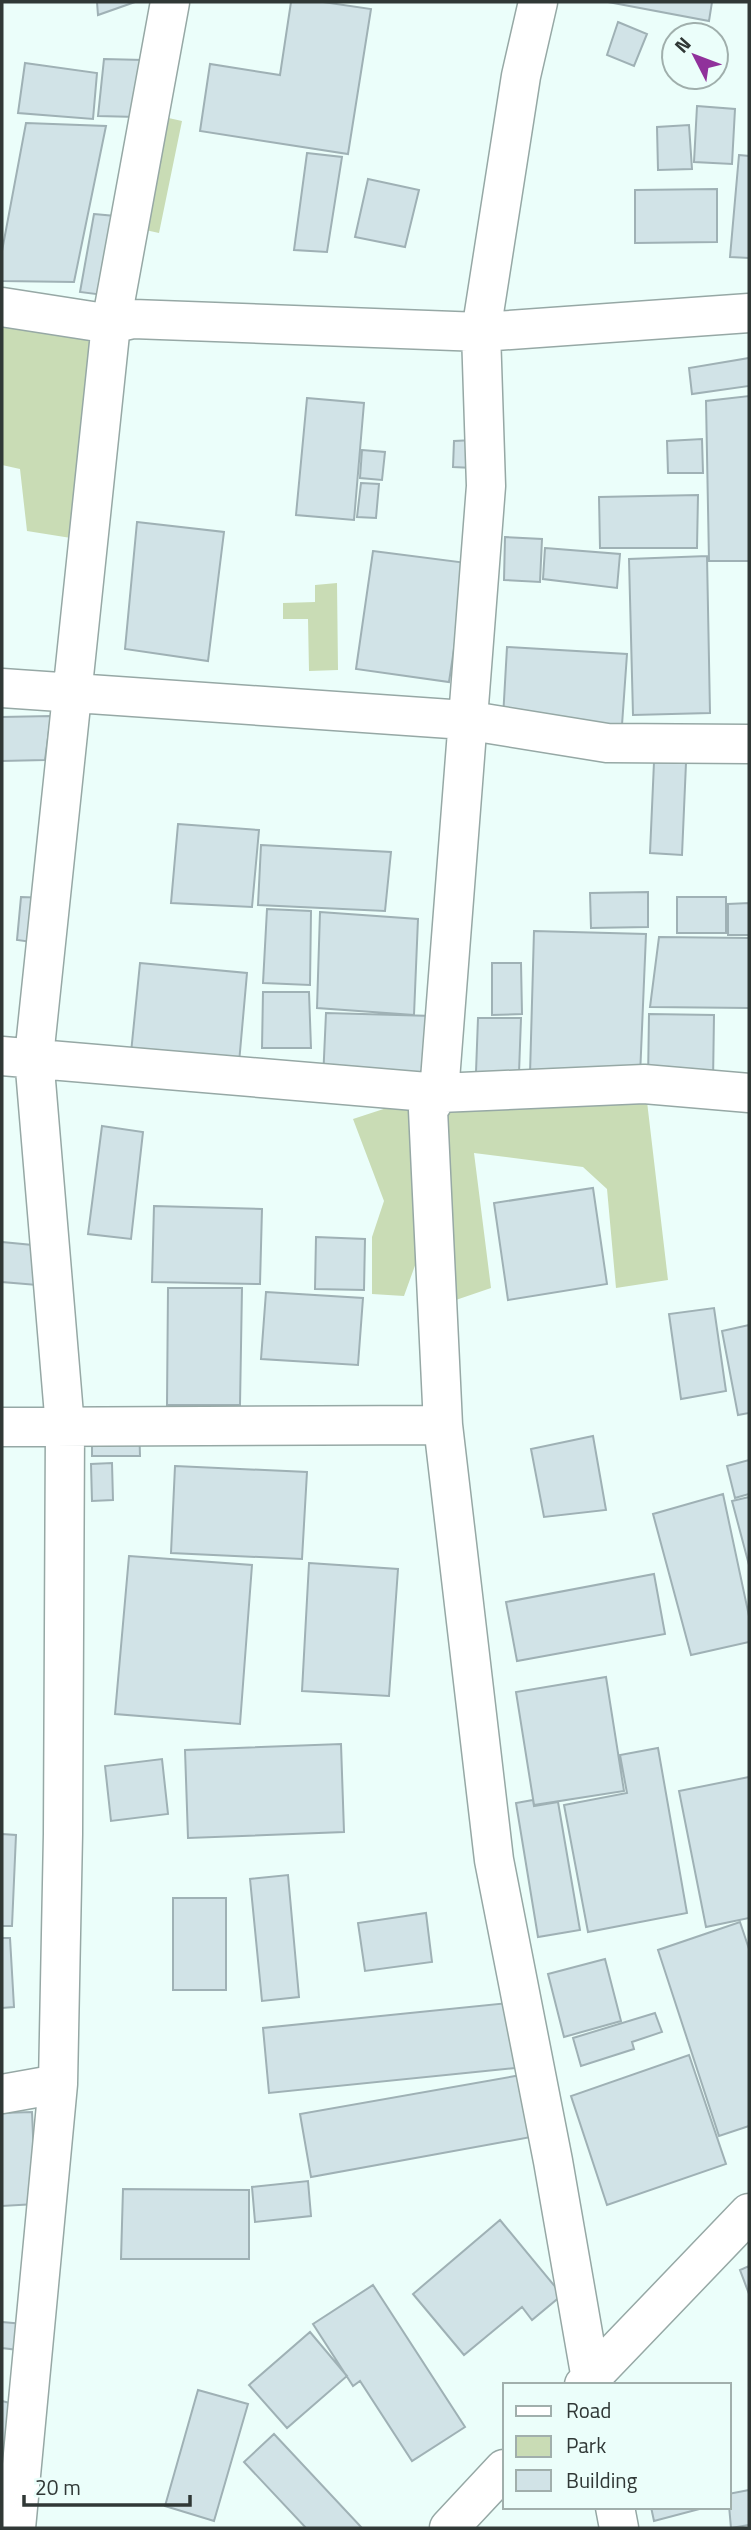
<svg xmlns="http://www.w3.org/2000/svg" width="751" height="2530" viewBox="0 0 751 2530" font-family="'Titillium Web',sans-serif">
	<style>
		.green { fill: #c9dcb5 }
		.building { fill: #d1e3e7; stroke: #9fb1b5; stroke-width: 2 }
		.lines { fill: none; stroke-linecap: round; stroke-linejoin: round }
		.minor-casing { stroke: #96a8a5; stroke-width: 41 }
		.minor { stroke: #fff; stroke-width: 38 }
	</style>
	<rect width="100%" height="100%" fill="#ebfefa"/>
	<path class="green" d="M 155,115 L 182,121 L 159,233 L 132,227 Z
		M 2,315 L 93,323 L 71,538 L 27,531 L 20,469 L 2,465 Z
		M 337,583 L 338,670 L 309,671 L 308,619 L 283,619 L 283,603 L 315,602 L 315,585 Z
		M 646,1093 L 668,1280 L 616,1288 L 607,1189 L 583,1167 L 474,1153 L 491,1288 L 450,1302 L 443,1096 Z
		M 408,1101 L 426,1235 L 404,1296 L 372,1294 L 372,1237 L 384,1201 L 353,1119 Z"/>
	<path class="building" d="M 97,2 L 135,2 L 98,15 Z
		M 291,2 L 323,2 L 371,9 L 348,154 L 200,131 L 210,64 L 280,75 Z
		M 608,2 L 712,2 L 709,21 Z
		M 618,22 L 647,34 L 634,66 L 607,55 Z
		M 104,59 L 143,60 L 137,117 L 98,116 Z
		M 25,63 L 97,73 L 93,119 L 18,113 Z
		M 697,106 L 735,109 L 732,164 L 694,162 Z
		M 26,123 L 106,126 L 74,282 L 2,281 L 2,251 Z
		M 689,125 L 692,169 L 658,170 L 657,127 Z
		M 307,153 L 342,157 L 327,252 L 294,250 Z
		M 739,155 L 749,156 L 749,258 L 730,257 Z
		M 368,179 L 419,190 L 405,247 L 355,237 Z
		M 717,189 L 717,242 L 635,243 L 635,190 Z
		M 94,214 L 126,217 L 111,296 L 80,292 Z
		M 749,358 L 749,386 L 692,394 L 689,368 Z
		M 749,396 L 749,561 L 709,561 L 706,401 Z
		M 307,398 L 364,403 L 354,520 L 296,515 Z
		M 702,439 L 703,473 L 668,473 L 667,441 Z
		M 474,440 L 473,468 L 453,467 L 454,441 Z
		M 362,450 L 385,452 L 382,480 L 360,478 Z
		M 361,483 L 379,484 L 376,518 L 357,517 Z
		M 698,495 L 697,548 L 600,548 L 599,497 Z
		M 137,522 L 224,532 L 208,661 L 125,649 Z
		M 505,537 L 542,539 L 540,582 L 504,580 Z
		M 545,548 L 620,554 L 617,588 L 543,579 Z
		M 373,551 L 467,563 L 449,682 L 356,669 Z
		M 707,556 L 710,713 L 633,715 L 629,559 Z
		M 507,647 L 627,654 L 622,725 L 503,718 Z
		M 51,716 L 45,760 L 2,761 L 2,717 Z
		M 654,762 L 686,763 L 682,855 L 650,853 Z
		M 178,824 L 259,830 L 252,907 L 171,903 Z
		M 261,845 L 391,852 L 385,911 L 258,905 Z
		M 648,892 L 648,927 L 591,928 L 590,893 Z
		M 21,897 L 48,898 L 47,944 L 17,940 Z
		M 677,897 L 726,897 L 726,933 L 677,933 Z
		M 749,903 L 749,935 L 728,935 L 728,904 Z
		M 267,909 L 311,911 L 310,985 L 263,983 Z
		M 320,912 L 418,919 L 414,1015 L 317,1008 Z
		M 534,931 L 646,934 L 640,1076 L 530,1074 Z
		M 659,937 L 749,938 L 749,1008 L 650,1007 Z
		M 140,963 L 247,973 L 239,1063 L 131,1053 Z
		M 492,963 L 521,963 L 522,1014 L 492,1015 Z
		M 263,992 L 309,992 L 311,1048 L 262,1048 Z
		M 326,1013 L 433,1016 L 431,1083 L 323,1080 Z
		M 649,1014 L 714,1015 L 713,1082 L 648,1081 Z
		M 478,1018 L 521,1018 L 519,1073 L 476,1072 Z
		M 102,1126 L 143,1132 L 131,1239 L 88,1234 Z
		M 593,1188 L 607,1284 L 508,1300 L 494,1203 Z
		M 154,1206 L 262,1209 L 260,1284 L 152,1282 Z
		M 316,1237 L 365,1239 L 364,1290 L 315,1289 Z
		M 2,1242 L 53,1247 L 49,1286 L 2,1282 Z
		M 168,1288 L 242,1288 L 240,1405 L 167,1405 Z
		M 266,1292 L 363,1298 L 358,1365 L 261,1359 Z
		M 714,1308 L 726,1391 L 681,1399 L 669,1314 Z
		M 749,1325 L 749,1413 L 738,1415 L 722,1331 Z
		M 139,1421 L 140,1456 L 92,1456 L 92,1422 Z
		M 593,1436 L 606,1510 L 544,1517 L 531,1449 Z
		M 749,1460 L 749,1494 L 735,1498 L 727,1466 Z
		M 112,1463 L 113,1500 L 92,1501 L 91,1464 Z
		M 175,1466 L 307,1472 L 302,1559 L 171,1553 Z
		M 723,1494 L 749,1616 L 749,1642 L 691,1655 L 653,1514 Z
		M 749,1497 L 749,1565 L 732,1501 Z
		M 129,1556 L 252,1565 L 240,1724 L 115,1714 Z
		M 309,1563 L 398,1569 L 389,1696 L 302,1691 Z
		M 654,1574 L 665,1634 L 517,1661 L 506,1602 Z
		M 606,1677 L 624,1791 L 534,1805 L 516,1692 Z
		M 341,1744 L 344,1832 L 188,1838 L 185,1750 Z
		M 658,1748 L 687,1913 L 588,1932 L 564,1805 L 627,1793 L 620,1755 Z
		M 162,1759 L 168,1814 L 111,1821 L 105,1766 Z
		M 749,1777 L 749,1918 L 706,1927 L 679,1791 Z
		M 533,1800 L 534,1806 L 558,1802 L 580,1930 L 538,1937 L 516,1803 Z
		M 2,1834 L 16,1835 L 12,1926 L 2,1926 Z
		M 288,1875 L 299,1997 L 262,2001 L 250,1879 Z
		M 173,1898 L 226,1898 L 226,1990 L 173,1990 Z
		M 426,1913 L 432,1962 L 365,1971 L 358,1923 Z
		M 740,1922 L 749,1949 L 749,2126 L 719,2136 L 658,1950 Z
		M 2,1938 L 10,1938 L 14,2007 L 2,2008 Z
		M 605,1959 L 621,2021 L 564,2037 L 548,1974 Z
		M 508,2003 L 515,2068 L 269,2093 L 263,2028 Z
		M 655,2013 L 662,2032 L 632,2042 L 634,2049 L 581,2066 L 573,2038 Z
		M 689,2055 L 726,2164 L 607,2205 L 571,2096 Z
		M 521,2075 L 531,2137 L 311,2177 L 300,2114 Z
		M 32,2112 L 36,2204 L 2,2206 L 2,2113 Z
		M 308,2181 L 311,2216 L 255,2222 L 252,2187 Z
		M 123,2189 L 249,2190 L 249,2259 L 121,2259 Z
		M 500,2220 L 562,2295 L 532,2320 L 522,2307 L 464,2355 L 413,2294 Z
		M 749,2266 L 749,2294 L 740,2270 Z
		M 373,2285 L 465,2427 L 412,2461 L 360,2381 L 353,2386 L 313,2324 Z
		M 2,2322 L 46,2326 L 43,2353 L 2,2348 Z
		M 310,2332 L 347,2376 L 287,2428 L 249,2385 Z
		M 198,2390 L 248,2404 L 214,2521 L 165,2506 Z
		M 2,2401 L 26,2407 L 2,2512 Z
		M 274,2434 L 362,2528 L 306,2528 L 244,2462 Z
		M 749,2490 L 749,2525 L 731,2528 L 728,2494 Z
		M 651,2507 L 707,2507 L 654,2521 Z"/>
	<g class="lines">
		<g class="minor-casing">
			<path id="minor" d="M 538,2 L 521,76 L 481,332 L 486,486 L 439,1093 L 428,1110 L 443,1425 L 494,1860 L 553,2161 L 592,2385
				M 2,307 L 111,324 L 133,319 L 481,332 L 749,313
				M 2,688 L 465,720 L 607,743 L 749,744
				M 2,1056 L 439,1093 L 644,1084 L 749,1093
				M 2,1427 L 443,1425
				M 2,2094 L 58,2084
				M 584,2385 L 749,2213
				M 615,2507 L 619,2528
				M 16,2528 L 58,2084 L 63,1834 L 65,1427 L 34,1057 L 111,324 L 170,2
				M 449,2528 L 504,2469"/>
		</g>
		<use href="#minor" class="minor"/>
	</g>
	<rect width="751" height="2530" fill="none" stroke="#303836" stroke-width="7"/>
	<rect x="503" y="2383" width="228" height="126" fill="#ebfefa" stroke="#a0afac" stroke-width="2"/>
	<rect x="516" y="2406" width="35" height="10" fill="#ffffff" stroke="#a0afac" stroke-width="2"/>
	<text x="566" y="2418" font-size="21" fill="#303836">Road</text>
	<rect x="516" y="2436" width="35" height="21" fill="#c9dcb5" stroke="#a0afac" stroke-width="2"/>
	<text x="566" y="2453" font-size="21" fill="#303836">Park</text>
	<rect x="516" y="2470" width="35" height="21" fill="#d1e3e7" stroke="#a0afac" stroke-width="2"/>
	<text x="566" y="2488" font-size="21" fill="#303836">Building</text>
	<g transform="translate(695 56) rotate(312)"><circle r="33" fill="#ebfefa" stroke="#a0afac" stroke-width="2"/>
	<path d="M0-5L12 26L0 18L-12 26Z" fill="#90319b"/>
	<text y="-10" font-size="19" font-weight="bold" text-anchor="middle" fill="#303836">N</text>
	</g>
	<path d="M24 2495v10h166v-10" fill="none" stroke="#303836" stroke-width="3.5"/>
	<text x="35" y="2495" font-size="21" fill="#303836" stroke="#ebfefa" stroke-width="5" paint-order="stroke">20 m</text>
</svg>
